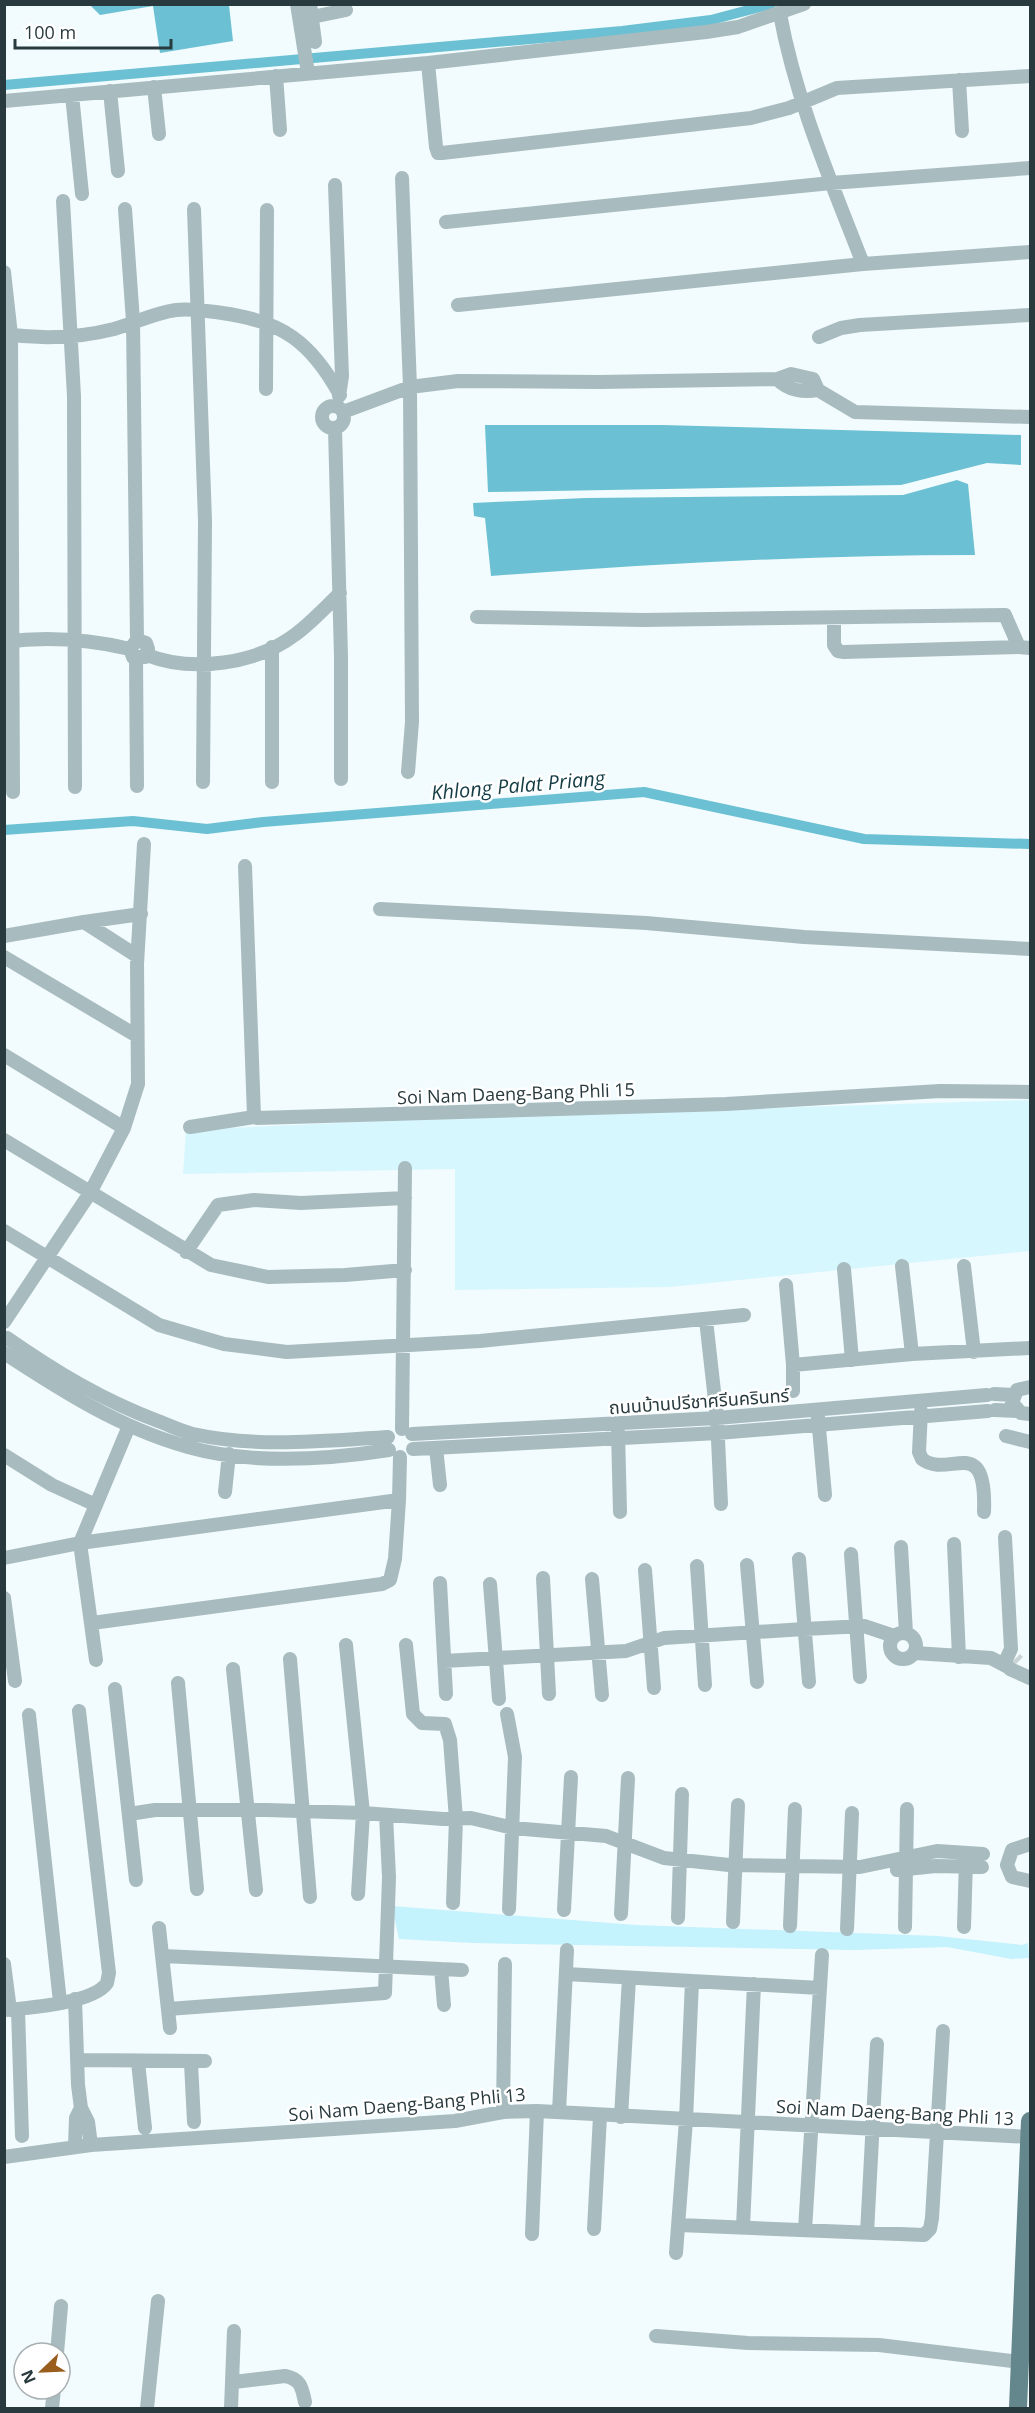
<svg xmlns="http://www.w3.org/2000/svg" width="1035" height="2413" viewBox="0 0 1035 2413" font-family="'Open Sans','Noto Sans Thai',sans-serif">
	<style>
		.built { fill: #d7f7fe }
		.green { fill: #c4f2fd }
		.water { fill: #6bc1d3 }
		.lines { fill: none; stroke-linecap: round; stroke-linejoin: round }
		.canal { stroke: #6bc1d3; stroke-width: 10 }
		.minor-tunnel { stroke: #cad4d7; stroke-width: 14; stroke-dasharray: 14 7; stroke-linecap: butt }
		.minor { stroke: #a8bbbf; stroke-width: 14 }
		.major { stroke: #64868d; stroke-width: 18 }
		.labels { text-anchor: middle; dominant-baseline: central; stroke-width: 5; stroke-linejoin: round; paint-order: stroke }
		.street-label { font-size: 18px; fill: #293a3e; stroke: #fff }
		.water-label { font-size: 20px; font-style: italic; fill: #133c44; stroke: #fff }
	</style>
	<rect width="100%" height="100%" fill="#f2fbfd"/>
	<path class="built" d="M 1030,1100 L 1030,1251 L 670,1287 L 455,1290 L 455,1169 L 183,1174 L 186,1130 L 447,1118 Z"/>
	<path class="green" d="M 392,1906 L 636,1925 L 938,1936 L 1022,1945 L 1028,1943 L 1029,1958 L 1011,1959 L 947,1947 L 854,1950 L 474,1943 L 399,1939 Z"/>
	<path class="water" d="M 90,5 L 229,5 L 233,41 L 160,53 L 153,6 L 100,15 Z
		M 485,425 L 662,425 L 1021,435 L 1021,465 L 987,463 L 901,485 L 488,492 Z
		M 957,480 L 968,484 L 975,555 C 813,555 652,564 491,576 L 485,518 L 474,516 L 473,503 L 585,498 L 903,495 Z"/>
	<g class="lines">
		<path class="canal" d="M 4,85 L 622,31 L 711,20 L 771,4
			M 4,830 L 133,821 L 207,829 L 263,822 L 644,792 L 864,839 L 1030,844"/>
		<path class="minor-tunnel" d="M 1015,1659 L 1018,1662"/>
		<path class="minor" d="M 297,4 L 308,73
			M 310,4 L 315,42
			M 780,14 C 796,101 831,181 863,264
			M 312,17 L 346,10
			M 428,63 L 436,147 L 438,153 L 442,153 L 751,118 L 789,108 L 837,88 L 1030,76
			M 276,76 L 280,130
			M 959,80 L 962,131
			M 154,87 L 159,134
			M 110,91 L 118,171
			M 72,95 L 82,194
			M 4,101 L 428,63 L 706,32 L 738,27 L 804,4
			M 402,178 L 410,387 L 412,722 L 408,772
			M 335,185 L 342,376 L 339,396
			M 63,201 L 74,396 L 75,787
			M 125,209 L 133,321 L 137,640
			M 194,209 L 205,521 L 203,782
			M 446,222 L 831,183 L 1030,168
			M 4,272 L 11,335 L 13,792
			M 458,305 L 863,264 L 1030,252
			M 4,334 C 40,339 79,338 114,329 C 135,323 154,313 176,310 C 191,308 207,311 222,313 C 282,321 311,342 340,395
			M 819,337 L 841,328 L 860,325 L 1030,315
			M 777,379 C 788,390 803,393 818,390
			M 266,389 L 267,210
			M322 417a11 11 0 1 1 22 0a11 11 0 1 1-22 0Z
			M 343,412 L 410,387 L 458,381 L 599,382 L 777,379 L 791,374 L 813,379 L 818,390 L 855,412 L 1030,417
			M 335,428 L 341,657 L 341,779
			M 477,617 L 643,620 L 1005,615 L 1019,647 L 1030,648
			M 834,619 L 834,645 L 838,651 L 844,652 L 1019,647
			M 4,642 C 48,636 87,639 130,649 L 133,657 L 145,657 L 148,649 L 146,643 L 137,640 L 130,649
			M 147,655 C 192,673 257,664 296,634 C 312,622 326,607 340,593
			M 136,658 L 137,786
			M 272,782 L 272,647
			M 245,866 L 254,1116 L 257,1118 L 726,1104 L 940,1091 L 1030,1092
			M 380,909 L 646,923 L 804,937 L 1030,949
			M 84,922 L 141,914
			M 4,936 L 84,922 L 137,956
			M 4,957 L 137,1036
			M 4,1055 L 124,1128 L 138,1084 L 137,964 L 144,844
			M 190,1127 L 254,1117
			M 4,1140 L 211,1265 L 268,1277 L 345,1275 L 405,1270
			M 4,1231 L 159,1325 L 224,1344 L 287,1352 L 480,1341 L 744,1315
			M 186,1252 L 218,1205 L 254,1200 L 301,1203 L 405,1198
			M 902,1266 L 912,1354
			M 964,1266 L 974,1352
			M 844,1269 L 852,1360
			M 786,1285 L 793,1365 L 793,1391
			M 706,1320 L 717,1418 L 721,1504
			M 4,1322 L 90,1193 L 124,1128
			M 7,1338 C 56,1372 102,1400 158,1421 C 169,1425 181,1431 193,1434 C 257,1448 323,1441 388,1437
			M 4,1353 C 62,1391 120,1428 188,1447 C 251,1465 324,1460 389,1450
			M 793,1365 L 912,1354 L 1030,1348
			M 1030,1387 L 1017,1390 L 1012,1403 L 1021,1413 L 1030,1414
			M 994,1394 L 1014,1395
			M 995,1410 L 1017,1411
			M 921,1411 L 919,1452 L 922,1459 C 949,1480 987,1431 984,1512
			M 818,1417 L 825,1495
			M 402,1429 L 405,1168
			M 618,1432 L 620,1512
			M 412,1434 L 717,1418 L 987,1395
			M 1006,1436 L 1030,1442
			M 436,1448 L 440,1485
			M 413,1449 L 718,1433 L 988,1411
			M 4,1455 L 52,1485 L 96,1505
			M 225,1492 L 229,1454
			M 954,1544 L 959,1657
			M 901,1547 L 906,1633
			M 851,1554 L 860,1677
			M 4,1558 L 80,1543 L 399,1500 L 400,1457
			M 799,1559 L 809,1682
			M 747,1565 L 757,1682
			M 697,1566 L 705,1685
			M 645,1570 L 654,1688
			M 543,1578 L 549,1694
			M 592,1579 L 602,1695
			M 440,1583 L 446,1694
			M 490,1584 L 499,1699
			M 4,1598 L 15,1681
			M 92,1623 L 382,1584 L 390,1580 L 395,1559 L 399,1500
			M890 1646a13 13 0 1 1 26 0a13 13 0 1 1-26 0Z
			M 346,1645 L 363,1813 L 358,1894
			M 406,1645 L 413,1714 L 422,1723 L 445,1724 L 450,1740 L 456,1819 L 453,1903
			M 915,1653 L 991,1658 L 1008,1667
			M 290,1659 L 310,1897
			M 96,1660 L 80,1543 L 129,1426
			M 444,1661 L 626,1651 L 664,1638 L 804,1629 L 864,1626 L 894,1636
			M 1004,1664 L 1011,1649 L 1005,1537
			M 233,1669 L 256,1890
			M 1010,1669 L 1030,1678
			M 178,1683 L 197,1889
			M 115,1689 L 136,1880
			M 507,1714 L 515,1757 L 509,1909
			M 29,1715 L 60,2002
			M 129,1814 L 155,1810 L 267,1810 L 363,1813 L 443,1819 L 471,1818 L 513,1828 L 606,1836 L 664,1858 L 729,1865 L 860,1867 L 937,1851 L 983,1854
			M 1030,1844 L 1012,1850 L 1007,1865 L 1012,1877 L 1030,1881
			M 897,1870 L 936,1866 L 982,1867
			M 564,1910 L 571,1777
			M 621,1914 L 628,1778
			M 678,1918 L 682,1794
			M 733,1922 L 738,1805
			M 790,1926 L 795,1809
			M 905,1927 L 907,1809
			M 964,1927 L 966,1860
			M 159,1928 L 170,2028
			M 847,1929 L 852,1813
			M 163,1956 L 462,1970
			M 4,1964 L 10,2010
			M 441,1969 L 444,2005
			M 566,1974 L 820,1988
			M 75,1999 L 78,2085 L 81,2108 L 88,2122 L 91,2145
			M 168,2009 L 385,1993 L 389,1877 L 386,1815
			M 4,2010 C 29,2008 94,2003 107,1983 L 109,1973 L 79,1711
			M 18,2010 L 22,2136
			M 77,2060 L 205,2061
			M 138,2062 L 145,2128
			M 191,2063 L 194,2122
			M 503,2112 L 505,1964
			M 559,2112 L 567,1950
			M 621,2117 L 629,1978
			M 75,2147 L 76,2118 L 81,2108
			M 4,2157 L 91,2145 L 455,2121 L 503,2112 L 537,2111 L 1030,2137
			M 679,2225 L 924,2235 L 930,2229 L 932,2218 L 943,2031
			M 743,2227 L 754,1984
			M 594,2229 L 600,2116
			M 805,2230 L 822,1955
			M 867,2233 L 877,2044
			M 532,2234 L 537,2111
			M 676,2253 L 686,2120 L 692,1981
			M 656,2336 L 748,2343 L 879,2345 L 1020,2362
			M 57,2353 L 61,2306
			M 234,2382 L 285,2376 C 301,2379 302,2388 305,2402
			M 52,2408 L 54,2389
			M 147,2408 L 158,2301
			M 231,2408 L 234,2331"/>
		<path class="major" d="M 1018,2408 L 1030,2121"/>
	</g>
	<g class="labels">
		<g class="street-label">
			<text transform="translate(516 1093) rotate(-2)">Soi Nam Daeng-Bang Phli 15</text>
			<text transform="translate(699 1401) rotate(-4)">ถนนบ้านปรีชาศรีนครินทร์</text>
			<text transform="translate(407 2104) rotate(-5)">Soi Nam Daeng-Bang Phli 13</text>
			<text transform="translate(895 2112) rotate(3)">Soi Nam Daeng-Bang Phli 13</text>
		</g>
		<g class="water-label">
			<text transform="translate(518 785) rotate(-5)">Khlong Palat Priang</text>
		</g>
	</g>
	<rect width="1035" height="2413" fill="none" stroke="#293a3e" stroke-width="12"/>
	<g transform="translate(42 2371) rotate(247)"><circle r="28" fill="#ffffff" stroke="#a9b0b2" stroke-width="1.5"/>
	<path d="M0-4.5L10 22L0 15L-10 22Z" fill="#995d1e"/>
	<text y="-9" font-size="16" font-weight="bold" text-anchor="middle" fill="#293a3e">N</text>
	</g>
	<path d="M15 39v9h156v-9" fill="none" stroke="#293a3e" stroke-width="3"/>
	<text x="24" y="39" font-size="18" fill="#293a3e" stroke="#ffffff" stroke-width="4.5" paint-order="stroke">100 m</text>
</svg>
